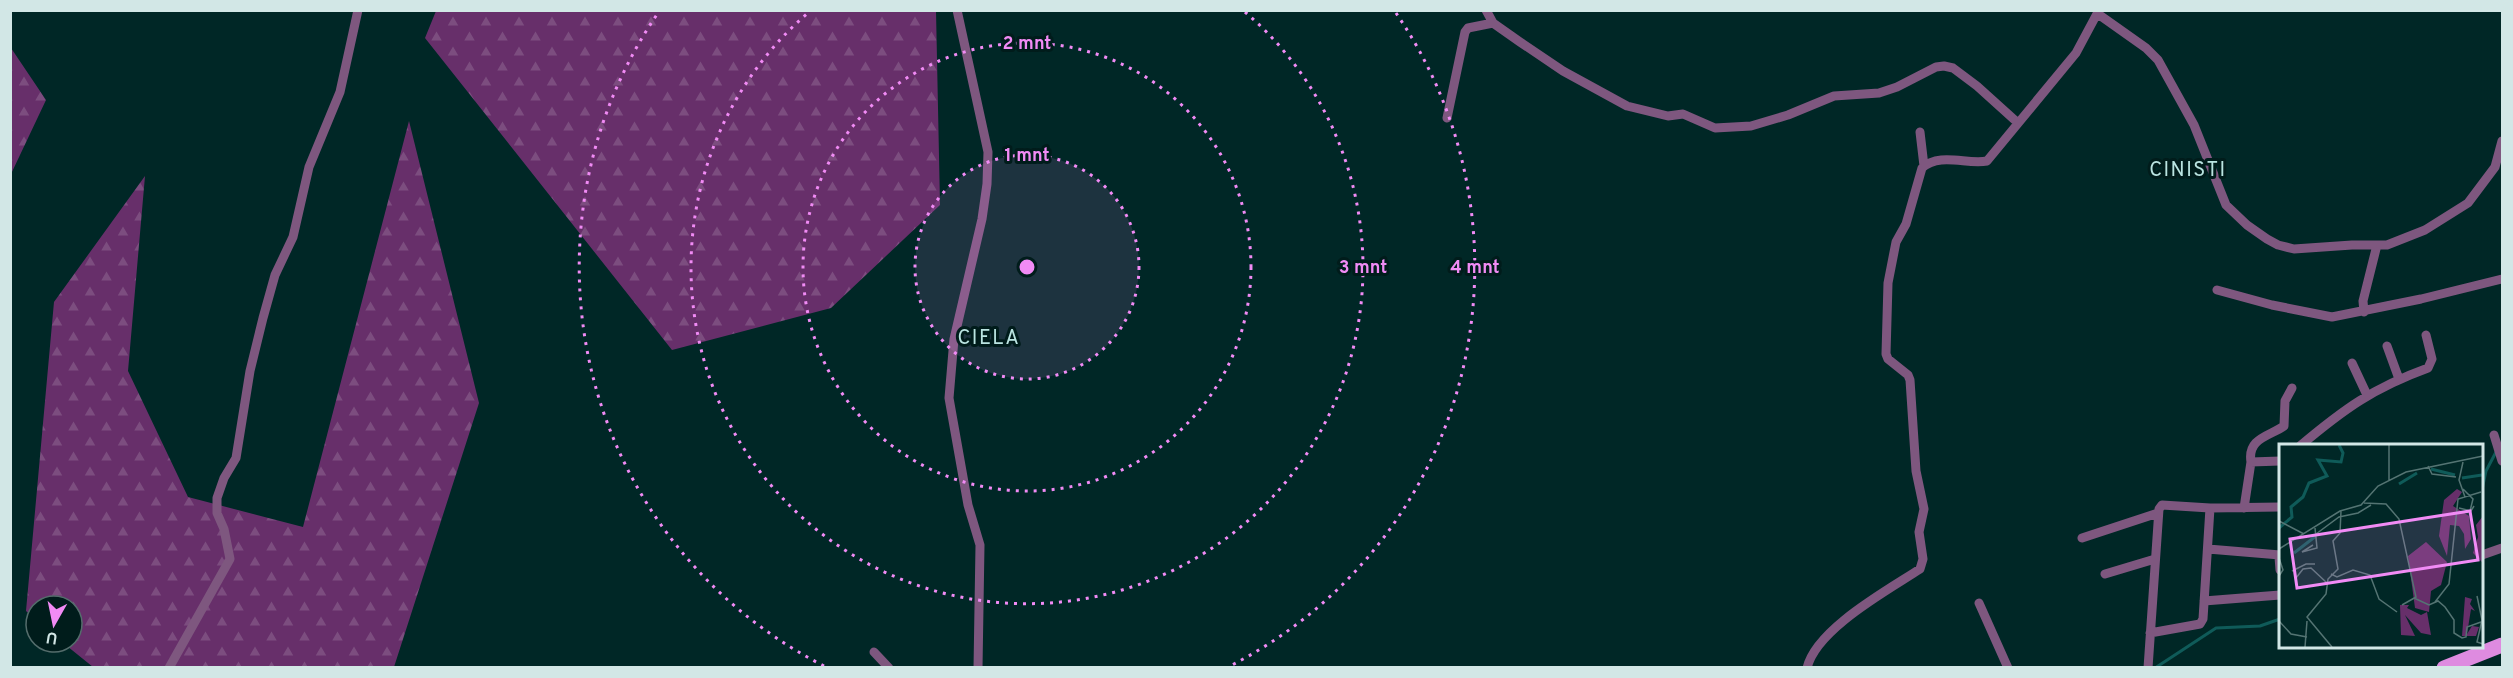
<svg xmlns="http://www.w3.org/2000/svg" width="2513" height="678" viewBox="0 0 2513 678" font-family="Overpass,sans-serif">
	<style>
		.forest { fill: url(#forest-firs) }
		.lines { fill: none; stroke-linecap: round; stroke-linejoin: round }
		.stream { stroke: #0f5b59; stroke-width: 3 }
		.street { stroke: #7e577f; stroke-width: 9 }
		.primary { stroke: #de8be0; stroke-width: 15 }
		.ring { fill: none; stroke: #f18bf5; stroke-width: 3; stroke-dasharray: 3 6 }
		.labels { text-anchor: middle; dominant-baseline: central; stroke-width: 6; stroke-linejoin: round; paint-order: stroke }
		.quarter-label { font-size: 20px; letter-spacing: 1.5px; fill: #bae4e1; stroke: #001c1b }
		.inset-river { fill: none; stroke: #0f5b59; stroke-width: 3 }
		.inset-road { fill: none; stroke: #547473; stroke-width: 1.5 }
		.view { fill: #f18bf5; fill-opacity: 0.15; stroke: #f18bf5; stroke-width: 3 }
		.inset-edge { fill: none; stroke: #d2e7e6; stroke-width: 3 }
		.centre { fill: #f18bf5; stroke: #001c1b; stroke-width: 3 }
		.ring-label { font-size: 18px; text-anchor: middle; font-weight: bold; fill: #f18bf5; stroke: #001c1b; stroke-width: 6; stroke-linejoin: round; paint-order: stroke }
	</style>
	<defs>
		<pattern id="forest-firs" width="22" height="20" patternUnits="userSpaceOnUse" patternTransform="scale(1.5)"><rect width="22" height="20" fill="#672f6a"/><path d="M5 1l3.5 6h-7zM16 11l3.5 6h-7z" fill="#7c4d7f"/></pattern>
	</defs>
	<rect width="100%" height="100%" fill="#002726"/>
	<path class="forest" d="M 436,11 L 936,11 L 940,205 L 831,308 L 672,350 L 425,38 Z
		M 11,48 L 46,100 L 11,174 Z
		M 409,121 L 479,403 L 394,667 L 93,667 L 62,642 L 72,642 L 72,606 L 36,606 L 36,620 L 26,611 L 54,302 L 145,176 L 128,371 L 188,497 L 303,527 Z"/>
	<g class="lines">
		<path class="stream" d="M 2482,490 L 2486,471 L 2496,452
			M 2155,668 L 2216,628 L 2260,626 L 2280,619"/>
		<path class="street" d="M 957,10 L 988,152 L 987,184 L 982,219 L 954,339 L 949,398 L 968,505 L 980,545 L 978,668
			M 1486,10 L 1493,23 L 1520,42 L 1563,71 L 1627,106 L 1668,116 L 1683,114 L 1715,128 L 1751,126 L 1788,115 L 1834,96 L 1879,93 L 1897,87 L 1936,67 L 1944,66 L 1953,68 L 1977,86 L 2018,123
			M 2098,14 L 2146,48 L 2158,60 L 2194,125 L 2226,205 L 2247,225 L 2267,239 L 2278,245 L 2294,249 L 2352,245 L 2387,245 L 2425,230 L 2468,203 L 2495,167 L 2502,141
			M 1447,118 L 1465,32 L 1468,28 L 1493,23
			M 1920,132 L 1924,166
			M 2217,290 L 2272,305 L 2332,317 L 2421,299 L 2502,279
			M 2364,312 L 2363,301 L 2377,245
			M 2387,346 L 2399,379
			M 2352,363 L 2367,395
			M 2494,435 L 2502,461
			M 2300,446 C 2344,409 2373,388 2428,368 L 2432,359 L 2426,335
			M 2251,462 C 2247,438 2270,436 2284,426 L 2285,401 L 2292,388
			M 2244,508 L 2251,462 L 2280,461
			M 2082,538 L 2158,513
			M 2208,549 L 2280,555
			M 2482,555 L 2502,548
			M 2279,557 L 2280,570
			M 2105,574 L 2155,559
			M 2204,601 L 2280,595
			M 1979,603 L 2008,668
			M 2150,633 L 2200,624 L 2203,619 L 2210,508
			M 874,652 L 889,668
			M 169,668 L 230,559 L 224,529 L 217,513 L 217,498 L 224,478 L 236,458 L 250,371 L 263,318 L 275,275 L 293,237 L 309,167 L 340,92 L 358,10
			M 1807,668 C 1816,629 1888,590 1920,569 L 1923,559 L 1919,532 L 1924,509 L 1916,471 L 1910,380 L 1908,375 L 1888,359 L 1886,354 L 1888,283 L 1896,242 L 1906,224 L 1922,168 C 1940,152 1967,165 1987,161 L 2076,53 L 2099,10
			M 2148,668 L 2159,509 L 2162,505 L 2210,508 L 2280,507"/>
		<path class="primary" d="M 2444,668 L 2502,645"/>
	</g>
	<circle cx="1027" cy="267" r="112" fill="#f18bf5" fill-opacity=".12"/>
	<g class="ring">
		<circle cx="1027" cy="267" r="112"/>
		<circle cx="1027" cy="267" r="224"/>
		<path d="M1245 12A336 336 0 1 1 809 12"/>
		<path d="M824 666A448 448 0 0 1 658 13M1396 13A448 448 0 0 1 1230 666"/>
	</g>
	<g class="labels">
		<g class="quarter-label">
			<text x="2188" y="171">CINISTI</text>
			<text x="989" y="339">CIELA</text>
		</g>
	</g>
	<g transform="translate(2279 444)">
		<rect width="204" height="204" fill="#002726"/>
		<path d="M 178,45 L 183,48 L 174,62 L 190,72 L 192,95 L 186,105 L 185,90 L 180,82 L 171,81 L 168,112 L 160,92 L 165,56 ZM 204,72 L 204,119 L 194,109 L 199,93 L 197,81 ZM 147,98 L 168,118 L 162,141 L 152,147 L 150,168 L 136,164 L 129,112 ZM 186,153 L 193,155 L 191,160 L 196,167 L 192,165 L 188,190 L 193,182 L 200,183 L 197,192 L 183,192 ZM 121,161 L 130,161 L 128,164 L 142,171 L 148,168 L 152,191 L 142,189 L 126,171 L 136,192 L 122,191 Z" fill="#672f6a"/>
		<path class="inset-river" d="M 152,25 L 176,31M 183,34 L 203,31M 120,40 L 138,29M 0,84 L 13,73 L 12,63 L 24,53 L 30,39 L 48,32 L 39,16 L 62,18 L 64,9 L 60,1M 15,109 L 37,92"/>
		<path class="inset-road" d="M 184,18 L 180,36 L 186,53M 149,22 L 153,30 L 177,33M 110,36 L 110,1M 184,45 L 194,55 L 191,67M 85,59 L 107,60 L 120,75 L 137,153 L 123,161M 180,64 L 192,67 L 195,62M 0,77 L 25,90M 37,90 L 60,73 L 79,69 L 92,61M 34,101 L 23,108 L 38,104 L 36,84M 0,105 L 61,67 L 82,61 L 99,42 L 127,28 L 204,12M 0,114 L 4,126 L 0,132M 13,127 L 27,120 L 36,120M 52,130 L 58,133 L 74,126 L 91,131 L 100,155 L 118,168M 17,134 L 24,125 L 32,124 L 48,139M 198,152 L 203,176M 135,154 L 150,161 L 159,157 L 166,163 L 175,176 L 175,189 L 183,194 L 187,193 L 188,183 L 202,178M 156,158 L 170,140 L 179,55 L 202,48M 203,176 L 198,198 L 204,200M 0,177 L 12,190 L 28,193M 26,203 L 28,177M 53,203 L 28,173 L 47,150 L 49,135 L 59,125 L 54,97 L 61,89 L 62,67"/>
		<path class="view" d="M 191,67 L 199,116 L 18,144 L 11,95 Z"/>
		<rect width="204" height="204" class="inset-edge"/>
	</g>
	<circle cx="1027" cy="267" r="9" class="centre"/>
	<g class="ring-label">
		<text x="1027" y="49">2 mnt</text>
		<text x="1027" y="161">1 mnt</text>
		<text x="1363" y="273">3 mnt</text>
		<text x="1475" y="273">4 mnt</text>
	</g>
	<rect width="2513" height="678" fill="none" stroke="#d2e7e6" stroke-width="24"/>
	<g transform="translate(54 624) rotate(189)"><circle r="28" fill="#001c1b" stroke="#546d6c" stroke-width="1.5"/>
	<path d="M0-4.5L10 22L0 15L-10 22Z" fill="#f18bf5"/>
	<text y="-9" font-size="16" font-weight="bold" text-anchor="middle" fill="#d2e7e6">U</text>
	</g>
</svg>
